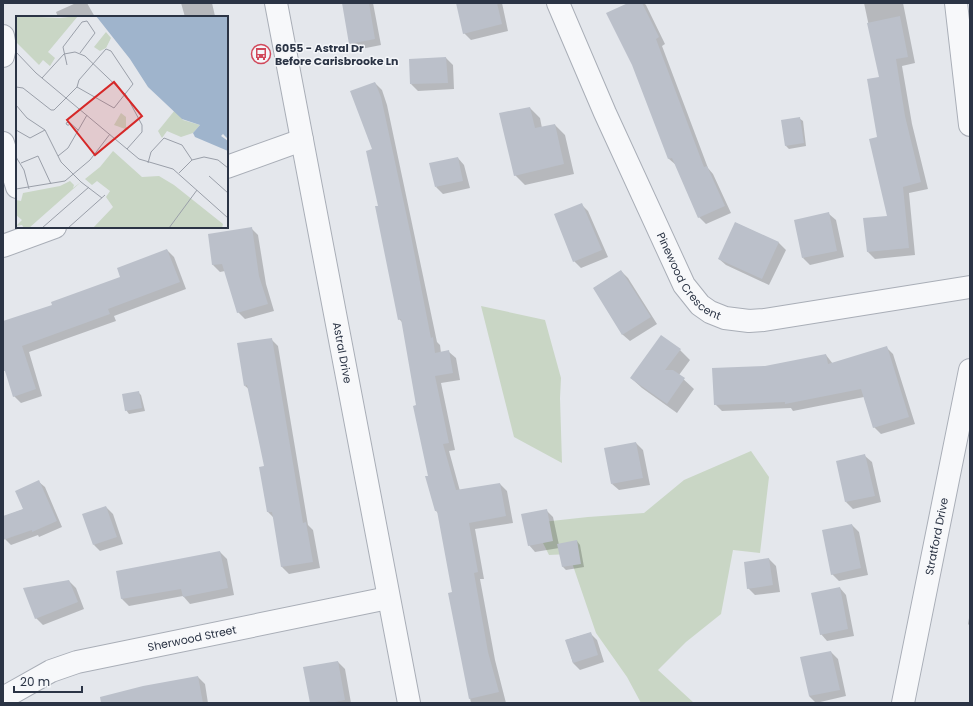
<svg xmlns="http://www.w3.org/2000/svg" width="973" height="706" viewBox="0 0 973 706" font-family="Poppins,sans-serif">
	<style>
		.green { fill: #c9d6c5 }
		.shadow { fill: #0003 }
		.building { fill: #bbc0ca }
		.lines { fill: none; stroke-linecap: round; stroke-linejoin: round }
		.minor-casing { stroke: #a9aeb7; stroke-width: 24 }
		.minor { stroke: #f7f8fa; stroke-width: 22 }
		.labels { text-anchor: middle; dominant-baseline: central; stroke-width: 3; stroke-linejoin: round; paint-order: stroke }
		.poi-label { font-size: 11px; font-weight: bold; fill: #2b3445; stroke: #f4f6f9; text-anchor: start }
		.street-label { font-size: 11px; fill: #2b3445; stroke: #f4f6f9 }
		.inset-road { fill: none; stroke: #9a9fa9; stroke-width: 1 }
		.view { fill: #d62828; fill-opacity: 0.15; stroke: #d62828; stroke-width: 2 }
		.inset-edge { fill: none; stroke: #2b3445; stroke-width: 2 }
	</style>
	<rect width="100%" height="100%" fill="#e4e7ec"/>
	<path class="green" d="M 481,306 L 545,320 L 561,378 L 560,398 L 562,463 L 514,437 Z
		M 751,451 L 769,477 L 760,553 L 733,550 L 721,614 L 686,642 L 658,670 L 694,703 L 641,703 L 627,677 L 596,633 L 569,554 L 549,555 L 533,523 L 588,517 L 644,513 L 684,480 Z"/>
	<path class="shadow" d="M 76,3 L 87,3 L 95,17 L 58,17 L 56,12 Z
		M 181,3 L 212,3 L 215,16 L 185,17 Z
		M 343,3 L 373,3 L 381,45 L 356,50 L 350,43 Z
		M 457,3 L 502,3 L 508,31 L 471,40 L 464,33 Z
		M 630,3 L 644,3 L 646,5 L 665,44 L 662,46 L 708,168 L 713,174 L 731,213 L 706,224 L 699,217 L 676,165 L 669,159 Z
		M 864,3 L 903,3 L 915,63 L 902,66 L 912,124 L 928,189 L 909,193 L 915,255 L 875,259 L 868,252 L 888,217 L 878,138 L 880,78 Z
		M 446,58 L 453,65 L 454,89 L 418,91 L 411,84 Z
		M 375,83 L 382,90 L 387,105 L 437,342 L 440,345 L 441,353 L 449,352 L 456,358 L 460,380 L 441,383 L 455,450 L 449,451 L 460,491 L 500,484 L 507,491 L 513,523 L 475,529 L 484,579 L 480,579 L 495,660 L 506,703 L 471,703 L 449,594 L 454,593 L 439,514 L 436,511 L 429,476 L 403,323 L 399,319 L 380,206 L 373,150 Z
		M 530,108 L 540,118 L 542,128 L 555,125 L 565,135 L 574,174 L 525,185 L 515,175 Z
		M 799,118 L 803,121 L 806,146 L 789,149 L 786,146 Z
		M 458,158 L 464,165 L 470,188 L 443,194 L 436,187 Z
		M 581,204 L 588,211 L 608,257 L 581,268 L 574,261 Z
		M 829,214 L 836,220 L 844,257 L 810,265 L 803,258 Z
		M 736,223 L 779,243 L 786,250 L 769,285 L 726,265 L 719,259 Z
		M 251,228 L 258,235 L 266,284 L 274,311 L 245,319 L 238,312 L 225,271 L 220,272 L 213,265 L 209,235 Z
		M 167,250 L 174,257 L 186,289 L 114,316 L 116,321 L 29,352 L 42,396 L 21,403 L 14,396 L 3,363 L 3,322 L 53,306 L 122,278 Z
		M 621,271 L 628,278 L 657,324 L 630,341 L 623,335 L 594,288 Z
		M 271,339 L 278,346 L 308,525 L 313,530 L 320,568 L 289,574 L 282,567 L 274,518 L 268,512 L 266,467 L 250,390 L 245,386 Z
		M 886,347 L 893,354 L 915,424 L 881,434 L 874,427 L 864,397 L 793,411 L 791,408 L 722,411 L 715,404 L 766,367 L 826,355 L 833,364 Z
		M 680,350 L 690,360 L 679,375 L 694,389 L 677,413 L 642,388 L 631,378 Z
		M 138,392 L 141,395 L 145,411 L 129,414 L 126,410 Z
		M 636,443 L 643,450 L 650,485 L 619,490 L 612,484 Z
		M 865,456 L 872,462 L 881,502 L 853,509 L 846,502 Z
		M 39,482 L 45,487 L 62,527 L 39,537 L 38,535 L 11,545 L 5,539 L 3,534 L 3,517 L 24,509 Z
		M 106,507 L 113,514 L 123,544 L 100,551 L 94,545 Z
		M 546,510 L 553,517 L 559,545 L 577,541 L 580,545 L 584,567 L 566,570 L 563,567 L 559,548 L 535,552 L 529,545 Z
		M 852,525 L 859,532 L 868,575 L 839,581 L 832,574 Z
		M 220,552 L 227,559 L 234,595 L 190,604 L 183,596 L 129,606 L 122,599 L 117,572 Z
		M 769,559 L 776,566 L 780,592 L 755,595 L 748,588 Z
		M 69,581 L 76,588 L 84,609 L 43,625 L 36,618 Z
		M 840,588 L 846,595 L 854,636 L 827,641 L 821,634 Z
		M 970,612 L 970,626 L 968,624 Z
		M 590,633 L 597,640 L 604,662 L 580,670 L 573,663 L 566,640 Z
		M 831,652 L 838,659 L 846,696 L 816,703 L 809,696 Z
		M 338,662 L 345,669 L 351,703 L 311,703 Z
		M 198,677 L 205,684 L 208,703 L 106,703 Z"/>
	<path class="building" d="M 342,3 L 369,3 L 375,39 L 349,44 Z
		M 456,3 L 497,3 L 502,24 L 463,34 Z
		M 628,3 L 642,3 L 659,37 L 656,39 L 704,167 L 707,166 L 725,206 L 698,218 L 672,158 L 668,159 L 632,65 L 606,13 Z
		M 900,16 L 908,57 L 896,59 L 905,116 L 921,182 L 903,187 L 909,248 L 867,252 L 863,218 L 887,216 L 869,139 L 877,137 L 867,79 L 879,77 L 867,23 Z
		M 446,57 L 448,83 L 410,84 L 409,59 Z
		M 375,82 L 381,97 L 411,236 L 431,338 L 433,337 L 435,353 L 449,350 L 453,373 L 435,376 L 449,443 L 443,444 L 456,490 L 500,483 L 506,516 L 469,523 L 478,572 L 474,573 L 488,652 L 499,692 L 469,699 L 448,593 L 452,592 L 437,511 L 435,511 L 425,476 L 428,476 L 413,406 L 416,405 L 401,319 L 398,320 L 375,206 L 378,206 L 366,151 L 372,149 L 350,91 Z
		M 530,107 L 535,128 L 555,124 L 564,164 L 514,176 L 499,113 Z
		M 800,117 L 804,143 L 785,146 L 781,120 Z
		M 458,157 L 463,181 L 435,187 L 429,163 Z
		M 582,203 L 602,250 L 573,262 L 554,214 Z
		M 829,212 L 837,251 L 802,258 L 794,220 Z
		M 735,222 L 779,242 L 762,279 L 718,259 Z
		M 252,227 L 259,276 L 268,304 L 237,313 L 222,264 L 212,265 L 208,234 Z
		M 167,249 L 180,282 L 108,309 L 110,314 L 22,346 L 36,389 L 13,397 L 5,371 L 3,371 L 3,321 L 52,305 L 51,302 L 120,277 L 117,268 Z
		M 621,270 L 651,317 L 622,335 L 593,288 Z
		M 661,335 L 681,349 L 665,370 L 673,370 L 685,378 L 667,404 L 630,378 Z
		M 272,338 L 303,523 L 306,522 L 313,562 L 281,567 L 272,512 L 267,512 L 259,467 L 264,466 L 247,385 L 244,386 L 237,343 Z
		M 887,346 L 909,417 L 873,428 L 861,389 L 785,404 L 785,402 L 714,405 L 712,368 L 765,366 L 826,354 L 828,364 Z
		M 139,391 L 142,408 L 125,411 L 122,394 Z
		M 636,442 L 643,478 L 611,484 L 604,448 Z
		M 865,454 L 875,496 L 845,502 L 836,461 Z
		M 39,480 L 57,521 L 32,532 L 32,530 L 3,540 L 3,516 L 23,509 L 15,491 Z
		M 106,506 L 117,537 L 93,545 L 82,514 Z
		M 547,509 L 553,541 L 528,546 L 521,514 Z
		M 852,524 L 861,568 L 831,575 L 822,530 Z
		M 577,540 L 581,564 L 562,567 L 557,544 Z
		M 220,551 L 228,588 L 183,597 L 181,589 L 121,599 L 116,571 Z
		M 769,558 L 773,585 L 747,589 L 744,562 Z
		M 69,580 L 78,602 L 35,619 L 23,588 Z
		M 840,587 L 848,629 L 820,635 L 811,593 Z
		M 591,632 L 598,655 L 573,663 L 565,640 Z
		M 831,651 L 840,690 L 809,696 L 800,657 Z
		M 338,661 L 345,700 L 330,703 L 310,703 L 303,667 Z
		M 198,676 L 203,703 L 101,703 L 100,697 L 143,686 Z"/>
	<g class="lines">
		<g class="minor-casing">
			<g id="minor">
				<path id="s1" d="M 276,3 L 409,703"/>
				<path id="s2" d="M 558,3 L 605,113 L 684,285 L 700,305 L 710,312 L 725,318 L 749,321 L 764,320 L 970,287"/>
				<path d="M 956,3 L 970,125"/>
				<path d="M 3,36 L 5,47 L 3,56"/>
				<path d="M 3,143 L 17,187"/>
				<path d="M 227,167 L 302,140"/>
				<path d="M 3,246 L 55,227"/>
				<path id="s3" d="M 3,698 L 51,671 L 77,662 L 388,598"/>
				<path id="s4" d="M 903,703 L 970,370"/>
			</g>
		</g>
		<use href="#minor" class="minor"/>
	</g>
	<defs>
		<g id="bus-ring" transform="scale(1)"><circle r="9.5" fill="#f4f6f9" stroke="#d1495b" stroke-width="1.5"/><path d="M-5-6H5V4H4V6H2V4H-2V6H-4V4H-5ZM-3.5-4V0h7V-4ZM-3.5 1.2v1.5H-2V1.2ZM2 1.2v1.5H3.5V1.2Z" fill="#d1495b"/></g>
	</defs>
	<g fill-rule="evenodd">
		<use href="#bus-ring" x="261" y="54"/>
	</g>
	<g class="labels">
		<g class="poi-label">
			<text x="275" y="48">6055 - Astral Dr<tspan x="275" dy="13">Before Carisbrooke Ln</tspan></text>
		</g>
		<g class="street-label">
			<text stroke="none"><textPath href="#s2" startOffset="305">Pinewood Crescent</textPath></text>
			<text stroke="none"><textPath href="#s1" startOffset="356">Astral Drive</textPath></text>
			<text stroke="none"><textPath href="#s4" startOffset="170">Stratford Drive</textPath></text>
			<text stroke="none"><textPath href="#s3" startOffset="200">Sherwood Street</textPath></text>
		</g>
	</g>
	<g transform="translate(16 16)">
		<rect width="212" height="212" fill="#e4e7ec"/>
		<path d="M 0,0 L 44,2 L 62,0 L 32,36 L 39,42 L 34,50 L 27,44 L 23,49 L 0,26 ZM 90,16 L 95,22 L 90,32 L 84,35 L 78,31 ZM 159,94 L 167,104 L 184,109 L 177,117 L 165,121 L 151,115 L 146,122 L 142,115 ZM 105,97 L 110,101 L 110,111 L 113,111 L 112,114 L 98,109 ZM 97,135 L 126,161 L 143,160 L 158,169 L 207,208 L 206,212 L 77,212 L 97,191 L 90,181 L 94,175 L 81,165 L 76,169 L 69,163 L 84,151 ZM 54,165 L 58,169 L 57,172 L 65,166 L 13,212 L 8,212 L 6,209 L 0,210 L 6,204 L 0,199 L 0,184 L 5,185 L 7,177 L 44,170 Z" fill="#c9d6c5"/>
		<path d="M 80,0 L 212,0 L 212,123 L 207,118 L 205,120 L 212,125 L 212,135 L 179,121 L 177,117 L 184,109 L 166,103 L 132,71 L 114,43 Z" fill="#9fb4cc"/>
		<path class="inset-road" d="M 0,36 L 20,57 L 123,143 L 157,153 L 212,202M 51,49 L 47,31 L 66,6 L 71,5 L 79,17 L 64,37M 26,62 L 48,38 L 59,36 L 69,40 L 110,79 L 126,109 L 126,116 L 111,133M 0,71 L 7,72 L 35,94 L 38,94 L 61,71 L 63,64 L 90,33 L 95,35 L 117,68 L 98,92 L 61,71M 0,89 L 11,102 L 29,114 L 45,146 L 65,166 L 86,182M 53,109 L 51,109 L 50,107 L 53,106 L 62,114M 0,114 L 14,122 L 29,114M 42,140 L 52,132 L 71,99M 0,141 L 8,154 L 13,173M 5,147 L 22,140 L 35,168M 132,147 L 135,136 L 148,122 L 166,129 L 176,144M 163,157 L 176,144 L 188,141 L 202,144 L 212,152M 193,160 L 212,177M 0,173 L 49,165 L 74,144 L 94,118M 26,212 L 73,171M 52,212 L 89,179M 153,212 L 181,174"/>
		<path class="view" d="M 98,66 L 126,100 L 79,139 L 51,104 Z"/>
		<rect width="212" height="212" class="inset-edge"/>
	</g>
	<rect width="973" height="706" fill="none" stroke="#2b3445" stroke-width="8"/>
	<path d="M14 686v6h68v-6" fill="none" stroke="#2b3445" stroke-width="2"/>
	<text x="20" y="686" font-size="12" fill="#2b3445" stroke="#f4f6f9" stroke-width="3" paint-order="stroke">20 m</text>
</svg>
